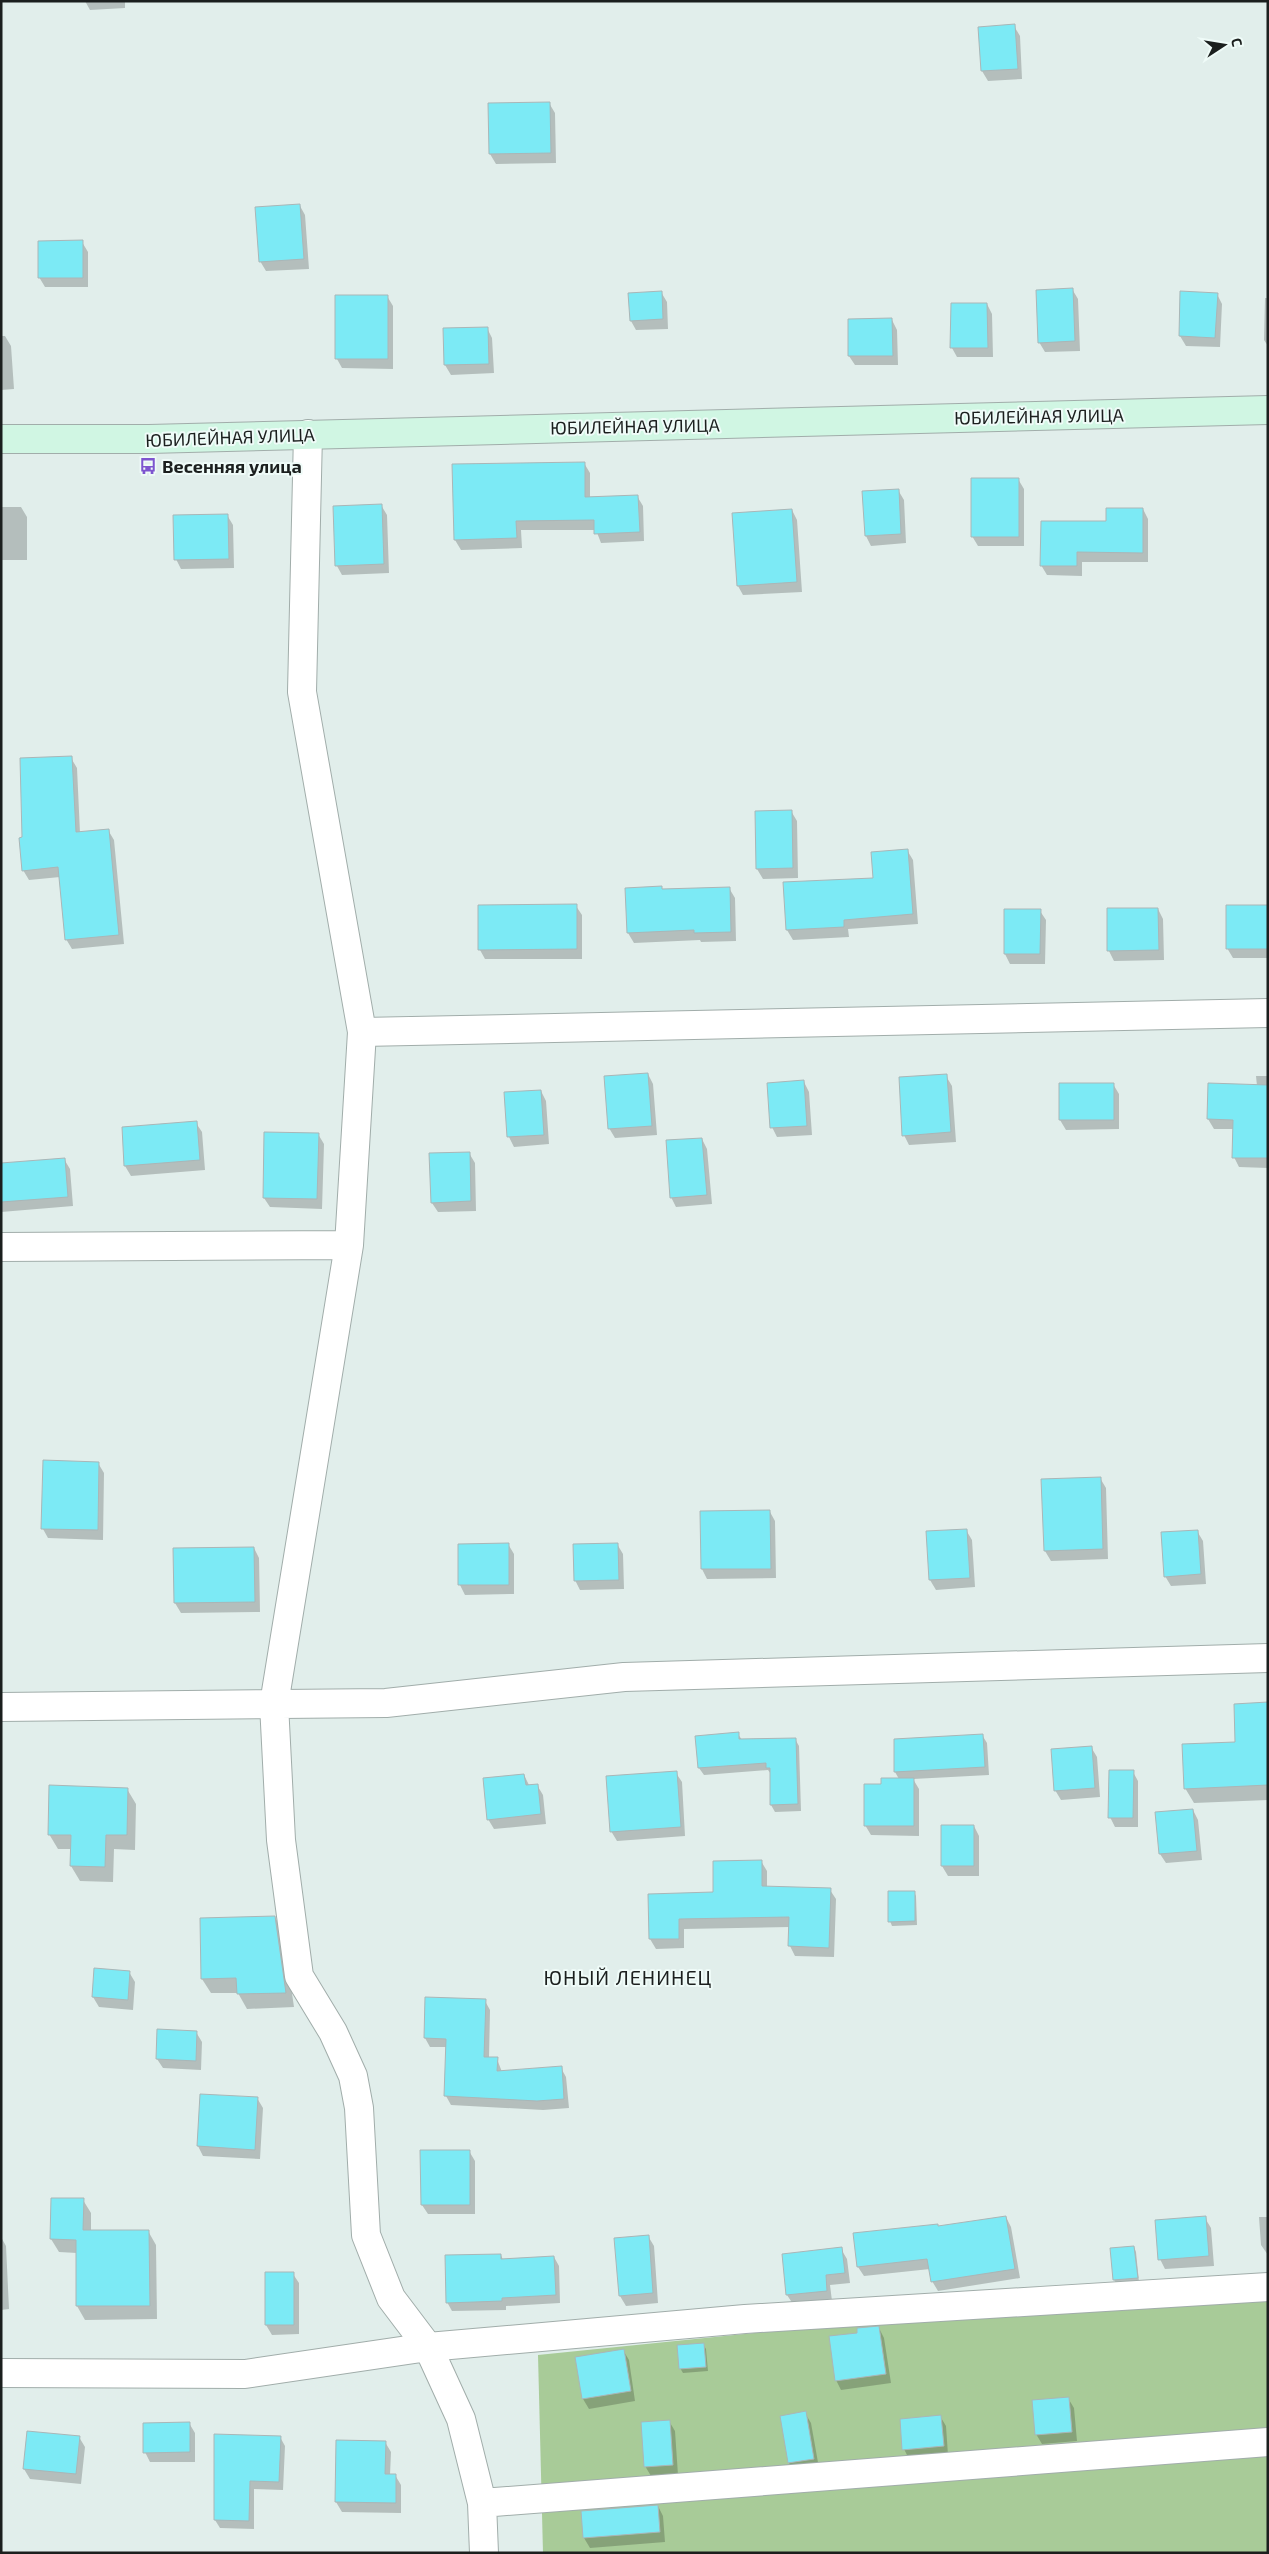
<svg xmlns="http://www.w3.org/2000/svg" width="1269" height="2554" viewBox="0 0 1269 2554" font-family="'Exo 2',sans-serif">
	<style>
		.green { fill: #a8cb98 }
		.shadow { fill: #0003 }
		.building { fill: #7ceaf5; stroke: #aab6b7 }
		.lines { fill: none; stroke-linecap: round; stroke-linejoin: round }
		.street-casing { stroke: #a1adaa; stroke-width: 30 }
		.secondary-casing { stroke: #a1adaa; stroke-width: 30 }
		.street { stroke: #fff; stroke-width: 28 }
		.secondary { stroke: #d0f6e3; stroke-width: 28 }
		.labels { text-anchor: middle; dominant-baseline: central; stroke-width: 4; stroke-linejoin: round; paint-order: stroke }
		.street-label { font-size: 18px; fill: #1b1f1e; stroke: #effbf8 }
		.poi-label { font-size: 18px; font-weight: bold; fill: #1b1f1e; stroke: #effbf8; text-anchor: start }
		.quarter-label { font-size: 20px; letter-spacing: 1px; fill: #1b1f1e; stroke: #effbf8 }
	</style>
	<rect width="100%" height="100%" fill="#e1eeeb"/>
	<path class="green" d="M 1268,2300 L 1268,2553 L 543,2553 L 538,2355 L 765,2332 Z"/>
	<path class="shadow" d="M 85,1 L 125,1 L 125,8 L 90,10 Z
		M 1014,26 L 1020,36 L 1022,79 L 988,81 L 982,71 L 979,28 Z
		M 549,103 L 555,113 L 556,163 L 496,164 L 490,154 L 489,105 Z
		M 300,206 L 305,215 L 309,269 L 266,271 L 260,261 Z
		M 82,242 L 88,252 L 88,287 L 45,287 L 39,277 Z
		M 1072,289 L 1078,299 L 1080,351 L 1045,352 L 1039,342 Z
		M 661,292 L 667,302 L 668,329 L 636,330 L 631,321 Z
		M 1217,294 L 1222,304 L 1220,347 L 1186,346 L 1180,336 Z
		M 387,296 L 393,306 L 393,369 L 342,368 L 337,359 Z
		M 1265,298 L 1268,298 L 1268,346 L 1264,340 Z
		M 987,304 L 992,314 L 993,357 L 957,357 L 952,348 Z
		M 892,320 L 897,330 L 898,365 L 855,365 L 849,356 Z
		M 487,328 L 492,338 L 494,373 L 451,375 L 445,365 L 444,330 Z
		M 1,336 L 5,336 L 11,346 L 14,389 L 1,390 Z
		M 584,463 L 590,473 L 590,498 L 637,496 L 643,506 L 644,541 L 601,543 L 596,530 L 521,530 L 522,548 L 461,550 L 455,540 Z
		M 1018,479 L 1024,489 L 1024,546 L 978,546 L 972,536 Z
		M 898,490 L 904,500 L 906,543 L 871,546 L 866,536 Z
		M 381,505 L 387,515 L 389,573 L 342,575 L 337,566 Z
		M 1,507 L 21,507 L 27,517 L 27,560 L 1,560 Z
		M 1143,509 L 1148,519 L 1148,562 L 1082,562 L 1082,576 L 1047,575 L 1041,565 L 1107,523 Z
		M 792,510 L 797,520 L 802,592 L 743,595 L 738,586 Z
		M 227,515 L 233,525 L 234,568 L 181,569 L 176,559 Z
		M 71,758 L 77,768 L 80,833 L 108,830 L 114,840 L 124,944 L 72,949 L 66,939 L 60,877 L 29,880 L 23,870 L 24,838 Z
		M 791,811 L 797,821 L 798,878 L 763,879 L 757,869 L 756,813 Z
		M 907,850 L 913,860 L 918,924 L 848,929 L 849,937 L 793,940 L 787,930 L 874,879 Z
		M 729,888 L 735,898 L 736,941 L 701,942 L 700,940 L 634,943 L 628,933 L 626,890 Z
		M 576,906 L 582,915 L 582,959 L 485,959 L 480,950 Z
		M 1268,906 L 1268,958 L 1233,958 L 1227,948 Z
		M 1158,909 L 1163,919 L 1164,960 L 1114,961 L 1109,951 Z
		M 1040,911 L 1046,920 L 1045,964 L 1010,964 L 1005,954 Z
		M 648,1074 L 653,1084 L 657,1135 L 615,1138 L 609,1128 Z
		M 946,1076 L 952,1086 L 956,1142 L 909,1145 L 904,1135 Z
		M 1256,1076 L 1268,1076 L 1268,1168 L 1239,1167 L 1234,1157 L 1234,1129 L 1214,1129 L 1208,1119 L 1257,1086 Z
		M 804,1082 L 809,1092 L 812,1135 L 777,1137 L 772,1127 Z
		M 1113,1084 L 1119,1094 L 1119,1129 L 1066,1130 L 1060,1120 Z
		M 541,1091 L 546,1101 L 549,1144 L 514,1147 L 509,1137 Z
		M 196,1123 L 202,1132 L 205,1170 L 131,1176 L 125,1166 Z
		M 318,1134 L 324,1144 L 322,1209 L 270,1207 L 264,1198 Z
		M 702,1139 L 707,1149 L 712,1204 L 676,1207 L 671,1197 Z
		M 469,1153 L 475,1163 L 476,1211 L 438,1212 L 432,1203 Z
		M 64,1159 L 70,1169 L 73,1206 L 1,1212 L 1,1164 Z
		M 98,1463 L 104,1473 L 103,1540 L 48,1538 L 43,1529 Z
		M 1100,1478 L 1106,1488 L 1108,1559 L 1051,1561 L 1045,1551 L 1042,1480 Z
		M 770,1512 L 775,1521 L 776,1578 L 707,1579 L 702,1569 Z
		M 966,1530 L 972,1540 L 975,1587 L 936,1590 L 930,1580 L 927,1532 Z
		M 1197,1531 L 1203,1541 L 1206,1584 L 1171,1586 L 1165,1576 Z
		M 508,1544 L 514,1554 L 514,1594 L 465,1595 L 460,1585 Z
		M 617,1544 L 623,1554 L 624,1589 L 580,1590 L 575,1580 Z
		M 254,1548 L 259,1558 L 260,1612 L 181,1613 L 175,1603 Z
		M 1268,1704 L 1268,1800 L 1194,1803 L 1185,1788 L 1237,1743 Z
		M 738,1734 L 742,1740 L 795,1739 L 799,1746 L 801,1811 L 775,1812 L 771,1805 L 771,1774 L 768,1770 L 704,1775 L 699,1768 Z
		M 982,1735 L 987,1743 L 989,1775 L 913,1779 L 919,1789 L 919,1836 L 871,1835 L 865,1825 L 882,1786 L 899,1779 L 895,1772 L 895,1740 Z
		M 1091,1747 L 1097,1757 L 1100,1797 L 1061,1800 L 1055,1790 Z
		M 1133,1772 L 1138,1781 L 1138,1827 L 1115,1827 L 1110,1817 Z
		M 676,1773 L 682,1782 L 685,1836 L 617,1841 L 611,1831 Z
		M 524,1775 L 529,1785 L 537,1785 L 543,1795 L 546,1824 L 494,1829 L 488,1819 Z
		M 127,1789 L 136,1804 L 135,1850 L 114,1849 L 113,1882 L 80,1881 L 71,1866 L 72,1849 L 58,1849 L 49,1834 Z
		M 1193,1810 L 1198,1820 L 1202,1860 L 1166,1863 L 1160,1854 Z
		M 942,1826 L 974,1826 L 979,1836 L 979,1876 L 948,1876 L 942,1866 Z
		M 761,1861 L 767,1871 L 767,1887 L 830,1890 L 836,1899 L 834,1957 L 795,1956 L 790,1946 L 790,1927 L 684,1929 L 684,1948 L 656,1949 L 650,1939 Z
		M 914,1892 L 916,1896 L 917,1925 L 892,1926 L 890,1921 Z
		M 275,1917 L 283,1932 L 294,2007 L 247,2009 L 238,1993 L 211,1993 L 202,1979 Z
		M 95,1969 L 129,1972 L 135,1982 L 133,2010 L 99,2007 L 93,1997 Z
		M 485,2001 L 490,2010 L 489,2058 L 497,2059 L 502,2072 L 561,2068 L 566,2077 L 569,2108 L 543,2110 L 451,2105 L 446,2096 L 447,2047 L 430,2047 L 425,2038 Z
		M 196,2032 L 202,2042 L 201,2070 L 163,2068 L 157,2059 Z
		M 201,2095 L 257,2098 L 263,2108 L 260,2159 L 203,2156 L 198,2146 Z
		M 469,2151 L 475,2161 L 475,2214 L 428,2214 L 422,2205 Z
		M 83,2200 L 91,2213 L 91,2231 L 148,2231 L 156,2245 L 157,2319 L 85,2320 L 77,2306 L 77,2253 L 59,2252 L 51,2239 Z
		M 1006,2217 L 1011,2227 L 1020,2278 L 938,2291 L 932,2281 L 930,2269 L 864,2276 L 858,2267 L 938,2228 Z
		M 1259,2217 L 1268,2217 L 1268,2255 L 1261,2245 Z
		M 1205,2218 L 1211,2228 L 1214,2266 L 1165,2269 L 1160,2259 Z
		M 648,2236 L 654,2246 L 658,2303 L 626,2306 L 620,2296 Z
		M 1,2237 L 6,2246 L 9,2309 L 1,2310 Z
		M 1134,2247 L 1136,2252 L 1139,2282 L 1117,2284 L 1114,2280 Z
		M 841,2249 L 847,2259 L 850,2283 L 830,2285 L 832,2301 L 793,2304 L 787,2295 Z
		M 501,2255 L 503,2260 L 554,2257 L 559,2266 L 560,2303 L 506,2306 L 506,2310 L 452,2311 L 447,2302 Z
		M 266,2274 L 293,2274 L 299,2283 L 299,2334 L 272,2335 L 266,2325 Z
		M 879,2328 L 884,2338 L 891,2383 L 841,2390 L 836,2380 L 859,2334 Z
		M 703,2344 L 706,2349 L 708,2371 L 683,2373 L 680,2368 Z
		M 623,2350 L 629,2360 L 635,2401 L 589,2409 L 583,2399 L 576,2358 Z
		M 1068,2398 L 1074,2408 L 1077,2441 L 1042,2444 L 1036,2434 Z
		M 805,2413 L 811,2423 L 819,2468 L 795,2473 L 789,2463 L 782,2417 Z
		M 940,2416 L 946,2426 L 948,2455 L 909,2459 L 904,2449 Z
		M 669,2421 L 675,2431 L 678,2475 L 651,2476 L 645,2466 Z
		M 189,2423 L 195,2433 L 195,2462 L 150,2462 L 145,2452 Z
		M 215,2435 L 280,2437 L 285,2446 L 283,2490 L 254,2489 L 254,2529 L 220,2528 L 215,2520 Z
		M 79,2437 L 85,2447 L 81,2484 L 30,2479 L 24,2469 Z
		M 337,2442 L 385,2442 L 391,2452 L 390,2475 L 395,2475 L 401,2485 L 401,2513 L 342,2512 L 336,2502 Z
		M 658,2506 L 663,2516 L 665,2542 L 590,2548 L 584,2538 Z"/>
	<path class="building" d="M 1015,24 L 1018,69 L 981,71 L 978,27 Z
		M 550,102 L 551,153 L 489,154 L 488,103 Z
		M 300,204 L 304,259 L 259,262 L 255,207 Z
		M 83,240 L 83,278 L 38,278 L 38,241 Z
		M 1073,288 L 1075,341 L 1038,343 L 1036,290 Z
		M 662,291 L 663,319 L 630,321 L 628,293 Z
		M 1180,291 L 1218,293 L 1215,338 L 1179,336 Z
		M 335,295 L 388,295 L 388,359 L 335,359 Z
		M 951,303 L 987,303 L 988,348 L 950,348 Z
		M 892,318 L 893,356 L 848,356 L 848,319 Z
		M 488,327 L 489,364 L 444,365 L 443,328 Z
		M 585,462 L 585,497 L 638,495 L 640,532 L 594,534 L 594,520 L 516,521 L 517,538 L 454,540 L 452,464 Z
		M 971,478 L 1019,478 L 1019,537 L 971,537 Z
		M 899,489 L 901,534 L 865,536 L 862,491 Z
		M 382,504 L 384,564 L 335,566 L 333,506 Z
		M 1106,508 L 1143,508 L 1143,553 L 1077,552 L 1077,566 L 1040,566 L 1041,521 L 1106,521 Z
		M 792,509 L 797,582 L 737,586 L 732,513 Z
		M 228,514 L 229,559 L 174,560 L 173,515 Z
		M 72,756 L 76,832 L 109,829 L 119,935 L 65,940 L 58,867 L 22,871 L 19,838 L 22,837 L 20,758 Z
		M 792,810 L 793,868 L 756,869 L 755,811 Z
		M 908,849 L 913,914 L 844,920 L 844,927 L 786,930 L 783,882 L 873,878 L 871,852 Z
		M 662,886 L 662,889 L 730,887 L 731,932 L 694,933 L 694,930 L 627,933 L 625,888 Z
		M 577,904 L 577,949 L 478,950 L 478,905 Z
		M 1226,905 L 1268,905 L 1268,949 L 1226,949 Z
		M 1107,908 L 1158,908 L 1159,950 L 1107,951 Z
		M 1004,909 L 1041,909 L 1040,954 L 1004,954 Z
		M 648,1073 L 652,1126 L 608,1129 L 604,1076 Z
		M 947,1074 L 951,1132 L 902,1136 L 899,1077 Z
		M 804,1080 L 807,1126 L 770,1128 L 767,1083 Z
		M 1059,1083 L 1114,1083 L 1114,1120 L 1059,1120 Z
		M 1208,1083 L 1268,1085 L 1268,1158 L 1232,1158 L 1233,1120 L 1207,1119 Z
		M 541,1090 L 544,1135 L 507,1137 L 504,1092 Z
		M 197,1121 L 200,1160 L 124,1166 L 122,1127 Z
		M 264,1132 L 319,1133 L 317,1199 L 263,1198 Z
		M 702,1138 L 707,1195 L 670,1198 L 666,1140 Z
		M 470,1152 L 471,1201 L 431,1203 L 429,1153 Z
		M 65,1158 L 68,1197 L 1,1202 L 1,1163 Z
		M 43,1460 L 99,1462 L 98,1530 L 41,1529 Z
		M 1101,1477 L 1103,1549 L 1044,1551 L 1041,1479 Z
		M 770,1510 L 771,1569 L 701,1569 L 700,1511 Z
		M 967,1529 L 970,1578 L 929,1580 L 926,1531 Z
		M 1198,1530 L 1201,1574 L 1164,1577 L 1161,1532 Z
		M 509,1543 L 509,1585 L 458,1585 L 458,1544 Z
		M 618,1543 L 619,1580 L 574,1581 L 573,1544 Z
		M 254,1547 L 255,1602 L 174,1603 L 173,1548 Z
		M 1268,1702 L 1268,1785 L 1184,1789 L 1182,1744 L 1235,1742 L 1234,1704 Z
		M 739,1732 L 739,1739 L 796,1738 L 798,1804 L 770,1805 L 770,1768 L 766,1768 L 766,1763 L 698,1768 L 695,1736 Z
		M 983,1734 L 985,1767 L 894,1772 L 894,1739 Z
		M 1092,1746 L 1095,1788 L 1054,1791 L 1051,1749 Z
		M 1109,1770 L 1134,1770 L 1133,1818 L 1108,1818 Z
		M 677,1771 L 681,1827 L 610,1832 L 606,1776 Z
		M 524,1774 L 526,1785 L 538,1784 L 541,1814 L 487,1820 L 483,1778 Z
		M 881,1778 L 914,1778 L 914,1826 L 864,1826 L 864,1784 L 881,1784 Z
		M 49,1785 L 128,1788 L 127,1835 L 106,1835 L 105,1867 L 70,1866 L 71,1835 L 48,1835 Z
		M 1193,1809 L 1197,1851 L 1159,1854 L 1155,1812 Z
		M 941,1825 L 974,1825 L 974,1866 L 941,1866 Z
		M 762,1860 L 762,1886 L 831,1888 L 829,1948 L 788,1946 L 789,1917 L 679,1919 L 679,1939 L 649,1939 L 648,1894 L 713,1892 L 713,1861 Z
		M 888,1891 L 915,1891 L 915,1921 L 888,1922 Z
		M 275,1916 L 286,1993 L 237,1994 L 236,1978 L 201,1979 L 200,1918 Z
		M 94,1968 L 130,1971 L 128,2000 L 92,1997 Z
		M 425,1997 L 486,1999 L 484,2057 L 498,2057 L 497,2071 L 562,2066 L 564,2099 L 537,2101 L 444,2096 L 446,2039 L 424,2038 Z
		M 157,2029 L 197,2031 L 196,2061 L 156,2059 Z
		M 200,2094 L 258,2097 L 255,2150 L 197,2146 Z
		M 420,2150 L 470,2150 L 470,2205 L 421,2205 Z
		M 51,2198 L 84,2198 L 83,2230 L 149,2230 L 150,2306 L 76,2306 L 76,2240 L 50,2239 Z
		M 1006,2216 L 1015,2269 L 931,2282 L 927,2259 L 857,2267 L 853,2233 L 938,2224 L 938,2226 Z
		M 1206,2216 L 1209,2256 L 1158,2260 L 1155,2220 Z
		M 649,2235 L 653,2293 L 619,2296 L 614,2238 Z
		M 1134,2246 L 1138,2278 L 1113,2280 L 1110,2248 Z
		M 842,2247 L 845,2273 L 826,2275 L 827,2291 L 786,2295 L 782,2254 Z
		M 501,2254 L 501,2259 L 554,2256 L 556,2295 L 502,2298 L 502,2301 L 446,2303 L 445,2255 Z
		M 265,2272 L 294,2272 L 294,2325 L 265,2325 Z
		M 879,2326 L 886,2374 L 835,2381 L 829,2336 L 857,2333 L 857,2328 Z
		M 704,2343 L 706,2367 L 679,2369 L 677,2345 Z
		M 624,2349 L 631,2391 L 582,2399 L 575,2357 Z
		M 1069,2397 L 1072,2432 L 1035,2435 L 1032,2400 Z
		M 806,2411 L 814,2459 L 788,2463 L 780,2416 Z
		M 941,2415 L 944,2446 L 902,2450 L 900,2419 Z
		M 670,2420 L 673,2465 L 644,2467 L 641,2422 Z
		M 190,2422 L 190,2452 L 143,2453 L 143,2423 Z
		M 27,2431 L 80,2436 L 76,2474 L 23,2469 Z
		M 214,2434 L 281,2436 L 279,2482 L 250,2481 L 249,2521 L 214,2520 Z
		M 336,2440 L 386,2441 L 385,2474 L 396,2474 L 396,2503 L 335,2502 Z
		M 658,2505 L 660,2532 L 583,2538 L 581,2511 Z"/>
	<g class="lines">
		<g class="street-casing">
			<path id="street" d="M 308,434 L 302,692 L 362,1032 L 349,1245 L 274,1704 L 281,1840 L 299,1976 L 333,2032 L 353,2076 L 359,2108 L 366,2235 L 391,2298 L 428,2347 L 461,2419 L 482,2503 L 484,2553
				M 362,1032 L 1268,1013
				M 1,1247 L 349,1245
				M 1,1707 L 386,1703 L 624,1677 L 1268,1658
				M 1,2373 L 245,2374 L 428,2347 L 745,2319 L 1268,2287
				M 482,2503 L 1268,2442"/>
		</g>
		<g class="secondary-casing">
			<path id="secondary" d="M 1,439 L 149,439 L 1268,410"/>
		</g>
		<use href="#street" class="street"/>
		<use href="#secondary" class="secondary"/>
	</g>
	<defs>
		<g id="bus-bare" transform="scale(1.35)"><path d="M-5-6H5V4H4V6H2V4H-2V6H-4V4H-5ZM-3.5-4V0h7V-4ZM-3.5 1.2v1.5H-2V1.2ZM2 1.2v1.5H3.5V1.2Z" fill="#7e55cf" stroke="#effbf8" stroke-width="2.5" paint-order="stroke"/></g>
	</defs>
	<g fill-rule="evenodd">
		<use href="#bus-bare" x="148" y="466"/>
	</g>
	<g class="labels">
		<g class="street-label">
			<text transform="translate(1039 416) rotate(-1)">ЮБИЛЕЙНАЯ УЛИЦА</text>
			<text transform="translate(635 426) rotate(-1)">ЮБИЛЕЙНАЯ УЛИЦА</text>
			<text transform="translate(230 437) rotate(-2)">ЮБИЛЕЙНАЯ УЛИЦА</text>
		</g>
		<g class="poi-label">
			<text x="162" y="466">Весенняя улица</text>
		</g>
		<g class="quarter-label">
			<text x="628" y="1977">ЮНЫЙ ЛЕНИНЕЦ</text>
		</g>
	</g>
	<rect width="1269" height="2554" fill="none" stroke="#1b1f1e" stroke-width="5"/>
	<g transform="translate(1224 45) rotate(78)" stroke="#effbf8" stroke-width="4" paint-order="stroke">
	<path d="M0-4L9 19L0 12L-9 19Z" fill="#1b1f1e"/>
	<text y="-8" font-size="14" font-weight="bold" text-anchor="middle" fill="#1b1f1e">С</text>
	</g>
</svg>
